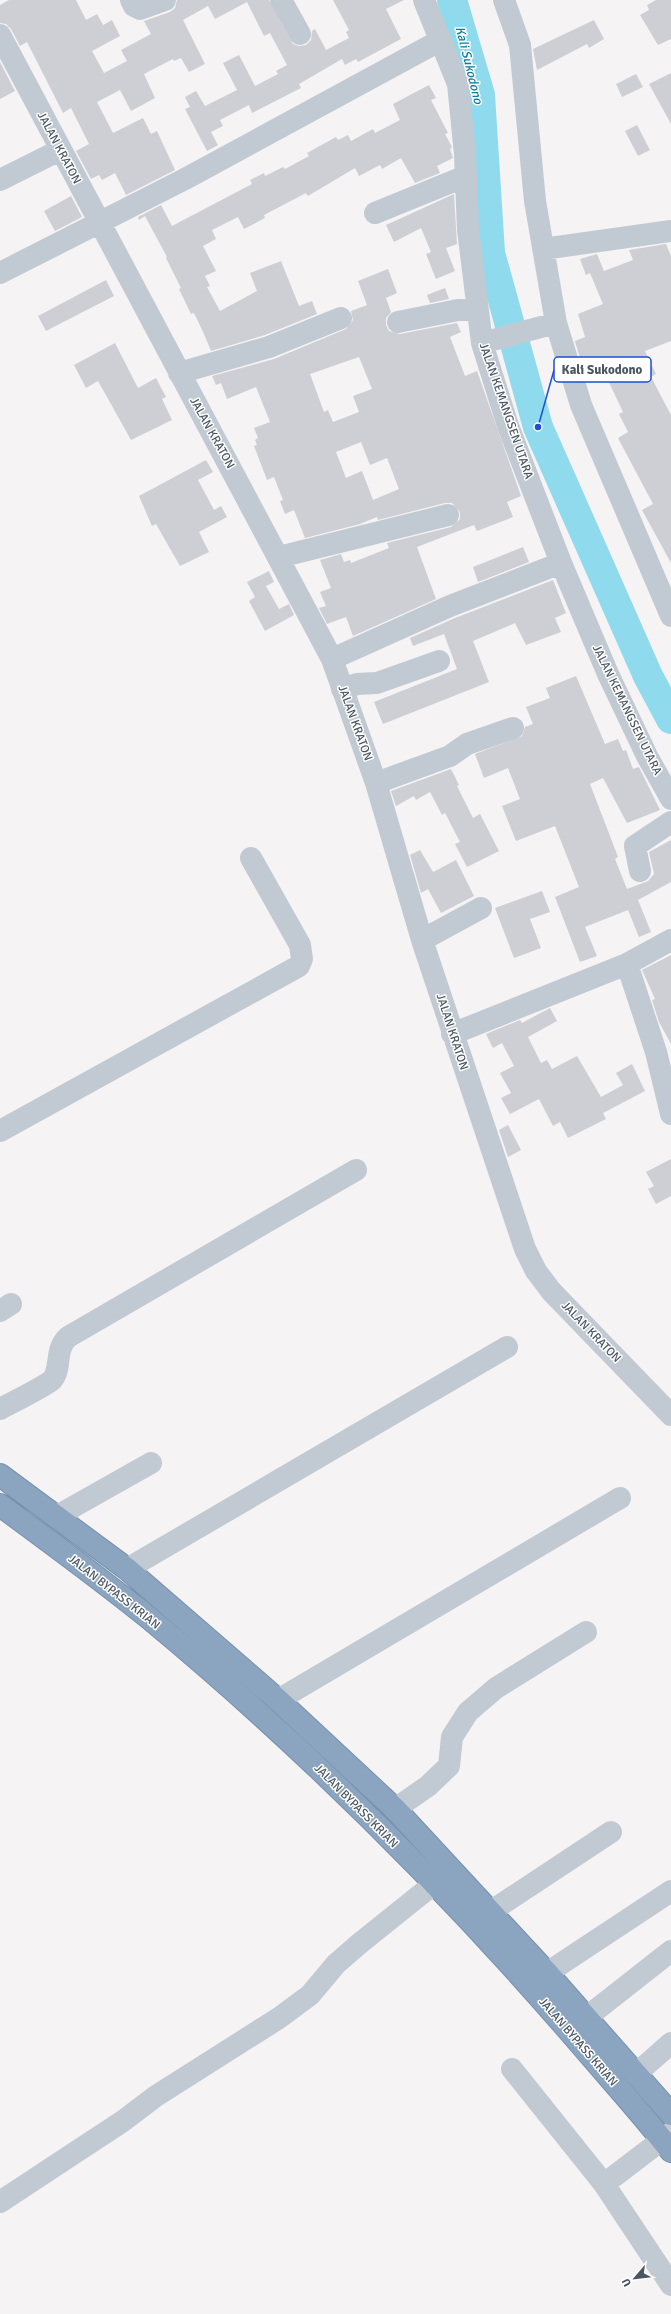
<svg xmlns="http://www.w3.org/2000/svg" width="671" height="2314" viewBox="0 0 671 2314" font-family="Signika,sans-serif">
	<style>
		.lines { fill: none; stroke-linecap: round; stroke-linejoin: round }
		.river { stroke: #90daee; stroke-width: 30 }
		.building { fill: #cdcfd5; fill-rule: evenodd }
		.highway-casing { stroke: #7690ad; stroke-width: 24 }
		.minor { stroke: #c1cad2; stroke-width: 22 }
		.highway { stroke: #8ba5c1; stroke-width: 22 }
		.labels { text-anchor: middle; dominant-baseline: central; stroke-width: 3; stroke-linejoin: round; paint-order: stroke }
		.street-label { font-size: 12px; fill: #4a5661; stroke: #fff }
		.water-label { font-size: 13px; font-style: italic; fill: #0c7c9b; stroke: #fff }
		.leader { fill: none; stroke: #1d4ed8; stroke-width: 1.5 }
		.callout-dot { fill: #1d4ed8; stroke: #fff; stroke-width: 1.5 }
		.callout { fill: #fff; stroke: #1d4ed8; stroke-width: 1.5 }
		.callout-label { font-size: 13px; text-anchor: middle; font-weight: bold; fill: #4a5661 }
	</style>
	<rect width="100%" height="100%" fill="#f5f3f3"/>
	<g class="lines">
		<path class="river" d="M 452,0 L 480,95 L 490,253 L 538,427 L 648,676 L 671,719"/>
	</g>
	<path class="building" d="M 9,0 L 76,0 L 86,20 L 97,14 L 103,25 L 112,20 L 120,36 L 92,51 L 104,73 L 127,61 L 121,50 L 151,34 L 144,21 L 170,12 L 175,8 L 177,0 L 269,0 L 293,44 L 299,46 L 306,45 L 311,40 L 312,31 L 315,29 L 326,50 L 349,38 L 346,32 L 349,30 L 333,0 L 404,0 L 386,9 L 401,39 L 358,62 L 356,59 L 345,65 L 342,59 L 299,84 L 301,88 L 252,113 L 249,105 L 220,120 L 223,126 L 211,132 L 218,145 L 207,151 L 185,109 L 190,107 L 185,97 L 196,91 L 205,106 L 237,90 L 223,63 L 239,55 L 255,86 L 278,74 L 276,71 L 287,65 L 270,33 L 264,36 L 247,2 L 215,19 L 208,6 L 183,20 L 205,64 L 189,72 L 181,58 L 174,61 L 173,59 L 144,74 L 155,98 L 131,111 L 120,90 L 97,102 L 113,133 L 143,118 L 151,134 L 157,131 L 175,170 L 126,195 L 115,173 L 102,180 L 99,175 L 91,179 L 76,151 L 89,144 L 71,108 L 63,113 L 27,42 L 20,46 L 11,29 L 6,24 L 0,23 L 0,5 Z
		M 656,0 L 671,0 L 671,39 L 658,45 L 640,15 L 649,10 L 647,5 Z
		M 594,20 L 604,39 L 589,48 L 587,44 L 537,70 L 533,49 Z
		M 0,62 L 15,91 L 0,99 Z
		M 671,73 L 671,124 L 649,84 Z
		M 636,74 L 643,87 L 622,97 L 616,84 Z
		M 429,85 L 436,98 L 431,100 L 448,133 L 445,134 L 452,147 L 450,149 L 453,158 L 437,166 L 440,173 L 415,183 L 401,158 L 382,169 L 380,165 L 359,176 L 355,168 L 308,196 L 306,193 L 264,215 L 265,218 L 244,229 L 238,217 L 212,230 L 216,239 L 203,246 L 216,271 L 205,276 L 210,286 L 207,287 L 220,311 L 257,291 L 250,273 L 281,261 L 299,306 L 312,301 L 317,314 L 265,335 L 211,351 L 204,334 L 194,313 L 191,314 L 179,289 L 181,288 L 166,258 L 167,257 L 145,216 L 139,220 L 138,217 L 161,205 L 172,226 L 252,184 L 250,180 L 264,173 L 265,176 L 283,167 L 285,169 L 309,156 L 307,153 L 336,137 L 338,140 L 348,135 L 351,141 L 373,129 L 375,133 L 400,120 L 393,104 Z
		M 637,125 L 650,150 L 638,156 L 625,131 Z
		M 454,194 L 457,244 L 446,248 L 455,271 L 436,279 L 426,254 L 431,252 L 421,228 L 394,242 L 386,225 Z
		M 71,196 L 82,217 L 55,231 L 44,211 Z
		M 666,244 L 671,256 L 671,341 L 645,351 L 656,374 L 651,377 L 671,415 L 671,563 L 642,510 L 653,504 L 618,438 L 628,432 L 619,414 L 623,412 L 607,378 L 603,380 L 598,368 L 584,373 L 575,341 L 585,337 L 578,314 L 603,304 L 590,273 L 586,275 L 580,259 L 597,254 L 604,271 L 633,260 L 629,250 Z
		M 388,269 L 397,293 L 386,298 L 391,312 L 386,318 L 386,325 L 389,331 L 400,334 L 457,323 L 461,332 L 450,337 L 465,376 L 477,371 L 521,496 L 507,502 L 513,517 L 477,531 L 474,525 L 417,547 L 436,599 L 353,636 L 346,617 L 327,624 L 319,608 L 326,606 L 320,592 L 331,588 L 320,560 L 341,554 L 344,562 L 350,560 L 351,563 L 389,548 L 387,543 L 451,527 L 460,519 L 460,512 L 452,503 L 445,503 L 378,520 L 377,517 L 360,524 L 305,538 L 294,510 L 285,514 L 280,501 L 283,500 L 274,477 L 267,480 L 254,446 L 257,445 L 255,440 L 258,438 L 254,428 L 270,422 L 256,387 L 227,399 L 221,383 L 216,385 L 212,376 L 274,359 L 346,329 L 353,320 L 351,311 L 367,305 L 358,281 ZM 359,357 L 372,389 L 353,396 L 359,412 L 333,422 L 328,410 L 324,412 L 310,374 ZM 361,442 L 370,465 L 387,458 L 399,489 L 373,500 L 362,471 L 346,478 L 336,452 Z
		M 106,280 L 114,296 L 46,331 L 38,316 Z
		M 445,288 L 449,299 L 430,303 L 427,295 Z
		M 115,343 L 138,388 L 156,378 L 166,397 L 162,399 L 172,420 L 131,440 L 98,381 L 86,388 L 74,365 Z
		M 206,460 L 213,472 L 198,480 L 214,510 L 221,506 L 227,517 L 199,532 L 209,552 L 180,566 L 156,524 L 152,526 L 139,496 Z
		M 523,547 L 529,562 L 478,582 L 473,567 Z
		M 269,571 L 274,582 L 266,586 L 279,609 L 289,604 L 294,615 L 265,631 L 249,601 L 255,597 L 247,582 Z
		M 553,580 L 566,613 L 555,618 L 561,632 L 526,645 L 515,623 L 473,641 L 489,682 L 383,724 L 374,702 L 457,669 L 444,634 L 413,646 L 410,638 L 455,618 Z
		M 576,676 L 605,744 L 618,739 L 623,751 L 626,750 L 633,769 L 639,767 L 660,810 L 627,823 L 603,778 L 590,784 L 618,857 L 615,859 L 627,889 L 648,881 L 654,874 L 649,852 L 671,840 L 671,882 L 638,900 L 651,932 L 639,937 L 628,910 L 585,927 L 597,956 L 580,962 L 555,897 L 579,887 L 555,826 L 516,841 L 502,806 L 520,799 L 508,768 L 484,778 L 475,754 L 522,736 L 525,727 L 533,724 L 526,707 L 550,698 L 546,688 Z
		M 451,769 L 459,785 L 457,786 L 473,818 L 480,814 L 499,851 L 467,867 L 455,844 L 460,842 L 445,813 L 442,815 L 430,792 L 416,800 L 414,796 L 396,806 L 391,791 Z
		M 420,850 L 433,872 L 456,860 L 474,896 L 441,913 L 428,889 L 421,893 L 410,855 Z
		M 542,891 L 550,912 L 530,919 L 541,948 L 514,958 L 495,908 Z
		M 671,955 L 671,1044 L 659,1022 L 652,1000 L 655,999 L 642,970 Z
		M 550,1008 L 557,1021 L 528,1037 L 541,1063 L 547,1060 L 552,1069 L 577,1056 L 601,1097 L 623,1085 L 616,1073 L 632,1064 L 645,1091 L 603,1113 L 606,1119 L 568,1138 L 560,1122 L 553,1126 L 539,1099 L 510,1114 L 501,1098 L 511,1093 L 500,1073 L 514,1066 L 502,1043 L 493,1048 L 486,1034 L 520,1020 L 522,1023 Z
		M 508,1125 L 521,1150 L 508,1157 L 499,1130 Z
		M 671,1159 L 671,1196 L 656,1204 L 648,1189 L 654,1186 L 646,1172 Z"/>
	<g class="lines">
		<g class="highway-casing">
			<path id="highway" d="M 0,1475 L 127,1569 L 278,1700 L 395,1809 L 547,1973 L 671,2114
				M 0,1505 C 50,1542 101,1579 149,1618 C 306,1748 451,1893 583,2047 C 612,2081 643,2115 671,2151"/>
		</g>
		<path class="minor" d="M 131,0 L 134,6 L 140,9 L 165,0
			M 281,0 L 300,34
			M 424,0 L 458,84 L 465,155 L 468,230 L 482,343 L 508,426 L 561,563 L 608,674 L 647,756 L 671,799
			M 504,0 L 520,45 L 535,201 L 556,323 L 581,405 L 671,616
			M 0,35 L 332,659 L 376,783 L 422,940 L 525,1249 L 536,1271 L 551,1291 L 671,1415
			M 0,180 L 60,150
			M 375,213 L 466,176
			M 543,249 L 671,231
			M 0,273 L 185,179 L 441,40
			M 398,322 L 458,310 L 477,310
			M 482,343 L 556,323
			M 179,373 L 269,347 L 341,318
			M 279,557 L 448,515
			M 332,659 L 450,606 L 561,563
			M 342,689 L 357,684 L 377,683 L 439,661
			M 376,783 L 450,756 L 467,744 L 513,728
			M 640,871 L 635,846 L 671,822
			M 422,940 L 481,908
			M 627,964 L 656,1052 L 671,1114
			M 452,1034 L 627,964 L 671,940
			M 0,1131 L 299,966 L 302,959 L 300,945 L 251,858
			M 0,1311 L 11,1304
			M 0,1409 C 11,1403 44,1387 52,1380 C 62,1369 54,1350 68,1337 L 356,1170
			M 57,1516 L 151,1463
			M 127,1569 L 507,1347
			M 278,1700 L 620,1498
			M 395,1809 L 428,1786 L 449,1766 L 452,1737 L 468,1712 L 496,1688 L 586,1632
			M 490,1912 L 611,1832
			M 547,1973 L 671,1891
			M 587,2017 L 671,1951
			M 512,2069 L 604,2184 L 671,2133
			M 637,2073 L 671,2043
			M 604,2184 L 671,2285
			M 0,2202 L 123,2121 L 156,2096 L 279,2018 L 310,1995 L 336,1964 L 359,1944 L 435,1883"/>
		<use href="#highway" class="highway"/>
	</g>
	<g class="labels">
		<g class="street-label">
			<text transform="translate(59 148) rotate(62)">JALAN KRATON</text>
			<text transform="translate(506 411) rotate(71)">JALAN KEMANGSEN UTARA</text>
			<text transform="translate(212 433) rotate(61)">JALAN KRATON</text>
			<text transform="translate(627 710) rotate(64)">JALAN KEMANGSEN UTARA</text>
			<text transform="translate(355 723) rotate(70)">JALAN KRATON</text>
			<text transform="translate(452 1032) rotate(72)">JALAN KRATON</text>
			<text transform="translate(591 1332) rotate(46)">JALAN KRATON</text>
			<text transform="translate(114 1592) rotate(38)">JALAN BYPASS KRIAN</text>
			<text transform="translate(356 1806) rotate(45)">JALAN BYPASS KRIAN</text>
			<text transform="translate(578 2042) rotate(49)">JALAN BYPASS KRIAN</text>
		</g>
		<g class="water-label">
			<text transform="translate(469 65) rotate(76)">Kali Sukodono</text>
		</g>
	</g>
	<path class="leader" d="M538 427L554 370"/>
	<circle class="callout-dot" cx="538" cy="427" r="4"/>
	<rect class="callout" x="554" y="357" width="97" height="25" rx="4"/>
	<g class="callout-label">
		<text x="602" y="374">Kali Sukodono</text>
	</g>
	<g transform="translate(635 2278) rotate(242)" stroke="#ffffff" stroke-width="3" paint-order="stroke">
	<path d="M0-3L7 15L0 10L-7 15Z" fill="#4a5661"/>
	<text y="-6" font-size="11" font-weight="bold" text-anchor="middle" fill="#4a5661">U</text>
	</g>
</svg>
